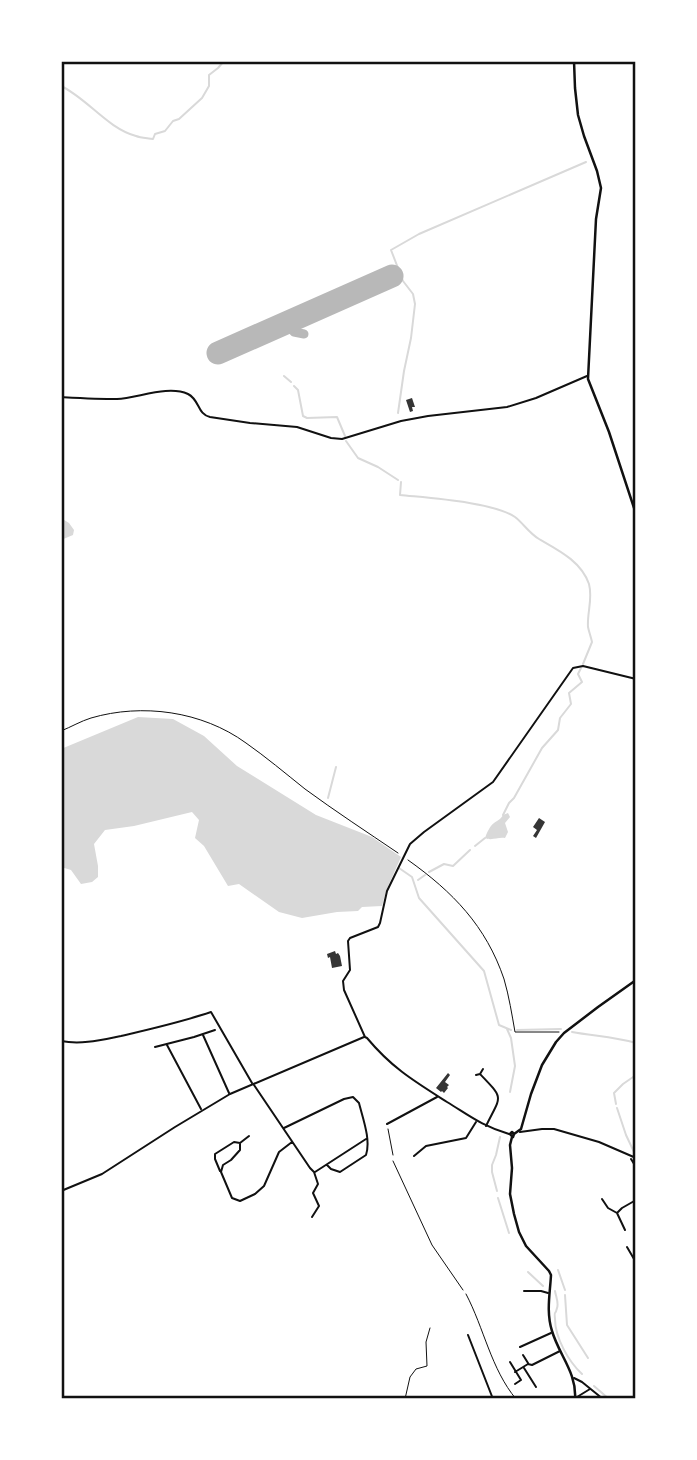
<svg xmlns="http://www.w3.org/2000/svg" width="697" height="1460" viewBox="0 0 697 1460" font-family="Arial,sans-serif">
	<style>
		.water { fill: #d9d9d9 }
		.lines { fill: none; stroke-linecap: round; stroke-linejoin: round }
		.stream { stroke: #d9d9d9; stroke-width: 2 }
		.taxiway { stroke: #b8b8b8; stroke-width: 9 }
		.runway { stroke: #b8b8b8; stroke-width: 23 }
		.building { fill: #353535 }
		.path { stroke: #111; stroke-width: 1 }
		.service { stroke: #111; stroke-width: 1 }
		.minor { stroke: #111; stroke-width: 2 }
		.tertiary { stroke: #111; stroke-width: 2 }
		.secondary { stroke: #111; stroke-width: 2.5 }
		.primary { stroke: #111; stroke-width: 2.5 }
		.neatline { fill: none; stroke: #111; stroke-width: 2.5 }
	</style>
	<rect width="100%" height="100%" fill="#fff"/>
	<path class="water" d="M 61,518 L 69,523 L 74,530 L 73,535 L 61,540 Z
		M 138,717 L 173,719 L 204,736 L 237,766 L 316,815 L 372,837 L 401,857 L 386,891 L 382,906 L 362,907 L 358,911 L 337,912 L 302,918 L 279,912 L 239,884 L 228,886 L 204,846 L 195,838 L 199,820 L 192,812 L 134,826 L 105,830 L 94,844 L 98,866 L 98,877 L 92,882 L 81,884 L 71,870 L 61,867 L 61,749 Z
		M 508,813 L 510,817 L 505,823 L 508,832 L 505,838 C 497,837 492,841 485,838 C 487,833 489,827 494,823 C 498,820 500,820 503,815 Z"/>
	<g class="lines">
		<path class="stream" d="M 61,86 C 88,99 107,128 136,136 C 141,138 148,138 153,139 L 155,134 L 165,131 L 173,121 L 179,119 L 202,98 L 209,86 L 209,75 L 218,68 L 224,61
			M 284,376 L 291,382
			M 294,386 L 298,390 L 303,416 L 307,418 L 337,417 L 345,436
			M 398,413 L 404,371 L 411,338 L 415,304 L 413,294 L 403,281 L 391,250 L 419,234 L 586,162
			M 346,441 L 358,458 L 378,467 L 398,480
			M 401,482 L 400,495 C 428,498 493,502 515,517 C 523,523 529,533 539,539 C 558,550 581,561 589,584 C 593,599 587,612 588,627 C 589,632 591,637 592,642 L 583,664
			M 328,798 L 336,767
			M 503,815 L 509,803 L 514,798 L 542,748 L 558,730 L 560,718 L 571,704 L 569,693 L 582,682 L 578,674 L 581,668
			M 475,846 L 485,838
			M 399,868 L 412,877 L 419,898 L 484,971 L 499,1025 L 511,1030
			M 429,872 L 444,864 L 453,866 L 470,850
			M 418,880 L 425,875
			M 507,1029 L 511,1038 L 515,1066 L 510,1092
			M 517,1030 L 561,1029
			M 572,1032 C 594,1036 615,1037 636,1043
			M 616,1104 L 614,1093 L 623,1084 L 636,1075
			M 617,1108 L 626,1135 L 634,1152
			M 497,1191 L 492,1172 L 492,1165 L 496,1155 L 500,1137
			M 498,1198 L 509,1233
			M 558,1270 L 565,1290
			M 528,1272 L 543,1286
			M 555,1291 C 556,1297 559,1303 557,1308 C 555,1317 554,1309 555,1319 C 555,1338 569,1362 582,1374
			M 565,1295 L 567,1325 L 588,1358
			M 594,1386 L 609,1399"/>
		<path class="taxiway" d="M 286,323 L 294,332 L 304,334"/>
		<path class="runway" d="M 218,353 L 392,276"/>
	</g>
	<path class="building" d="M 412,398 L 415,407 L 412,407 L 413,411 L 410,412 L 406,400 Z
		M 539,818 L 545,822 L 536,838 L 533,836 L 537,830 L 533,827 Z
		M 335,951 L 336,954 L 338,953 L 340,956 L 342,966 L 332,968 L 330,957 L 328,958 L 327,954 Z
		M 448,1073 L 450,1075 L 445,1082 L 449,1085 L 447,1087 L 448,1088 L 444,1093 L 442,1091 L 441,1092 L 436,1088 Z"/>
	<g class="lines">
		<path class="path" d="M 61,731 C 71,727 81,721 91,718 C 142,703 202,711 246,743 C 266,757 285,773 305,789 C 335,811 367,832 398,853
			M 408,860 C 453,892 486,926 504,979 C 509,996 512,1015 515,1032 L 559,1032
			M 388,1129 L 393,1155
			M 466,1294 C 484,1328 491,1369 516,1399
			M 405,1399 L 410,1377 L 416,1369 L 427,1366 L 426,1342 L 430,1328"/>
		<path class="service" d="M 393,1161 L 432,1245 L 463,1290"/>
		<path class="minor" d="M 203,1035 L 229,1093
			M 61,1041 C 81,1045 101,1040 121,1036 C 151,1029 182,1022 211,1012 L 252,1083
			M 167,1045 L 201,1109
			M 155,1047 L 194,1037 L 215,1030
			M 480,1074 C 505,1100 501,1095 486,1126
			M 476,1075 L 480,1074 L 483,1069
			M 254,1085 L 310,1168 L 314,1172 L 318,1184 L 313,1193 L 319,1206 L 312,1217
			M 387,1124 L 437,1097
			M 284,1128 L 344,1099 L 353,1097 L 359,1103 C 363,1119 371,1140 366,1155 L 340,1172 L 331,1169 L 327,1165
			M 520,1132 L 542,1129 L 554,1129 L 599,1142 L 636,1158
			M 240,1143 L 240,1150 L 231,1160 L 223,1165 L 221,1172 L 232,1198 L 240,1201 L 255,1194 L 264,1186 L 279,1152 L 292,1142
			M 414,1156 L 426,1146 L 466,1138 L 476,1122
			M 631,1159 L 636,1167
			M 220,1171 L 215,1159 L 215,1154 L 234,1142 L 240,1143 L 249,1136
			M 315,1172 L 366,1139
			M 602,1199 L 608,1208 L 617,1213 L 625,1230
			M 617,1213 L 622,1208 L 636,1200
			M 627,1247 L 634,1259 L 636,1259
			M 524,1291 L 541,1291 L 548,1293
			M 468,1335 L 493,1399
			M 520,1347 L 551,1333
			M 523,1355 L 528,1363
			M 510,1362 L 521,1380 L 515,1384
			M 524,1368 L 536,1387
			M 515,1372 L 528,1364 L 532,1365 L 560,1351
			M 574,1378 L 582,1382 L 603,1399
			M 577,1397 L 590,1389"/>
		<path class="tertiary" d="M 61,397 C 80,398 98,399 117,399 C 138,398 168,385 188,394 C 200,400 197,414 210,417 L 250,423 L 297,427 L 331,438 L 342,439 L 401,421 L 428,416 L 507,407 L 536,398 L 587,376
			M 509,1134 C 482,1126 470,1116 447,1102 C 414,1081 392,1068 367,1038 L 365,1037 L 344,990 L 343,981 L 350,970 L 348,941 L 350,938 L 378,927 L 380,923 L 387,891 L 410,844 L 424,832 L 493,782 L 573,668 L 583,666 L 636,679
			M 61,1191 L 102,1174 L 175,1127 L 230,1094 L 364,1037"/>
		<path class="secondary" d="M 574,61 L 575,88 L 578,115 L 584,136 L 597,171 L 601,188 L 596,219 L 588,379 L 609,432 L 636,514"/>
		<path class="primary" d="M 512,1132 L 514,1134 L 513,1137 L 510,1134 Z
			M 514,1134 L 521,1129 L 531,1094 L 542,1065 L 556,1042 L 564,1033 L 598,1007 L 636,980
			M 512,1137 L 510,1145 L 512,1168 L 510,1194 L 514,1214 L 519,1232 L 526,1246 L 549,1271 L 551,1275 C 550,1294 546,1312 552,1331 C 559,1355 577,1373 575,1399"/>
	</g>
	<rect width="697" height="1460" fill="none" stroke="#ffffff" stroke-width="126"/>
	<rect x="63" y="63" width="571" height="1334" class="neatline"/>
</svg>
